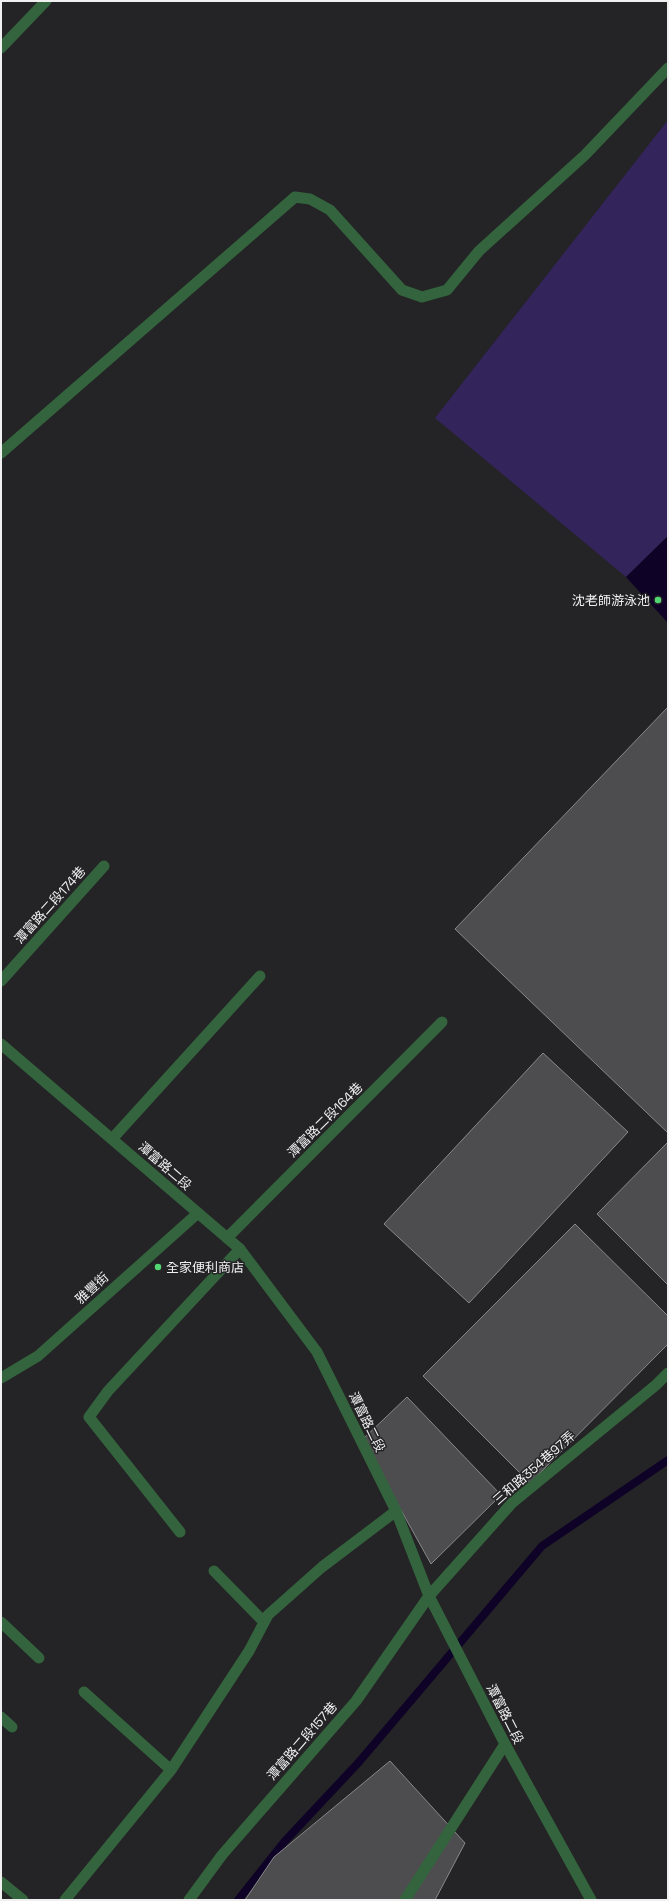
<svg xmlns="http://www.w3.org/2000/svg" width="669" height="1901" viewBox="0 0 669 1901" font-family="'Space Grotesk','Noto Sans TC',sans-serif">
	<style>
		.green { fill: #34245c }
		.water { fill: #0e0227 }
		.lines { fill: none; stroke-linecap: round; stroke-linejoin: round }
		.stream { stroke: #0e0227; stroke-width: 8 }
		.building { fill: #4d4d50; stroke: #89888b }
		.service { stroke: #34643d; stroke-width: 11 }
		.minor { stroke: #34643d; stroke-width: 11 }
		.tertiary { stroke: #34643d; stroke-width: 11 }
		.poi-dot { fill: #52d673; stroke: #242326; stroke-width: 1.5 }
		.labels { text-anchor: middle; dominant-baseline: central; stroke-width: 3; stroke-linejoin: round; paint-order: stroke }
		.poi-label { font-size: 13px; fill: #f0f0f1; stroke: #242326; text-anchor: end }
		.street-label { font-size: 13px; fill: #f0f0f1; stroke: #242326 }
	</style>
	<rect width="100%" height="100%" fill="#242326"/>
	<path class="green" d="M 668,120 L 668,536 L 626,577 L 435,418 Z"/>
	<path class="water" d="M 668,536 L 668,623 L 626,577 Z"/>
	<g class="lines">
		<path class="stream" d="M 238,1900 L 285,1841 L 359,1762 L 542,1546 L 668,1460"/>
	</g>
	<path class="building" d="M 668,707 L 668,1133 L 455,929 Z
		M 543,1053 L 628,1132 L 469,1303 L 384,1224 Z
		M 668,1142 L 668,1285 L 597,1214 Z
		M 575,1224 L 668,1316 L 668,1344 L 530,1483 L 423,1376 Z
		M 407,1397 L 501,1495 L 431,1564 L 362,1440 Z
		M 390,1761 L 465,1843 L 435,1900 L 245,1900 L 274,1857 Z"/>
	<g class="lines">
		<path class="service" d="M 1,453 L 295,197 L 310,199 L 330,210 L 402,290 L 422,297 L 447,290 L 479,251 L 585,155 L 668,68
			M 112,1139 L 260,976
			M 180,1532 L 89,1417 L 108,1391 L 240,1249
			M 214,1571 L 264,1622
			M 1,1622 L 39,1658
			M 84,1692 L 171,1770
			M 1,1717 L 12,1727
			M 1,1882 L 23,1900
			M 65,1900 L 171,1770 L 249,1651 L 268,1615 L 322,1567 L 396,1511
			M 189,1900 L 222,1855 L 356,1701 L 429,1596"/>
		<path class="minor" d="M 1,981 L 104,866
			M 227,1238 L 442,1022
			M 1,1378 L 38,1356 L 198,1213
			M 429,1596 L 512,1503 L 656,1385 L 668,1373
			M 405,1900 L 505,1744"/>
		<path class="tertiary" d="M 1,48 L 46,1
			M 1,1044 L 240,1249 L 317,1352 L 396,1511 L 429,1596 L 505,1744 L 591,1900"/>
	</g>
	<g class="poi-dot">
		<circle cx="658" cy="600" r="4"/>
		<circle cx="158" cy="1267" r="4"/>
	</g>
	<g class="labels">
		<g class="poi-label">
			<text x="650" y="600">沈老師游泳池</text>
			<text x="166" y="1267" text-anchor="start">全家便利商店</text>
		</g>
		<g class="street-label">
			<text transform="translate(50 905) rotate(-48)">潭富路二段174巷</text>
			<text transform="translate(325 1120) rotate(-45)">潭富路二段164巷</text>
			<text transform="translate(165 1166) rotate(41)">潭富路二段</text>
			<text transform="translate(92 1288) rotate(-42)">雅豐街</text>
			<text transform="translate(367 1422) rotate(64)">潭富路二段</text>
			<text transform="translate(534 1468) rotate(-41)">三和路354巷97弄</text>
			<text transform="translate(505 1714) rotate(63)">潭富路二段</text>
			<text transform="translate(302 1741) rotate(-49)">潭富路二段157巷</text>
		</g>
	</g>
	<rect width="669" height="1901" fill="none" stroke="#f0f0f1" stroke-width="4"/>
</svg>
